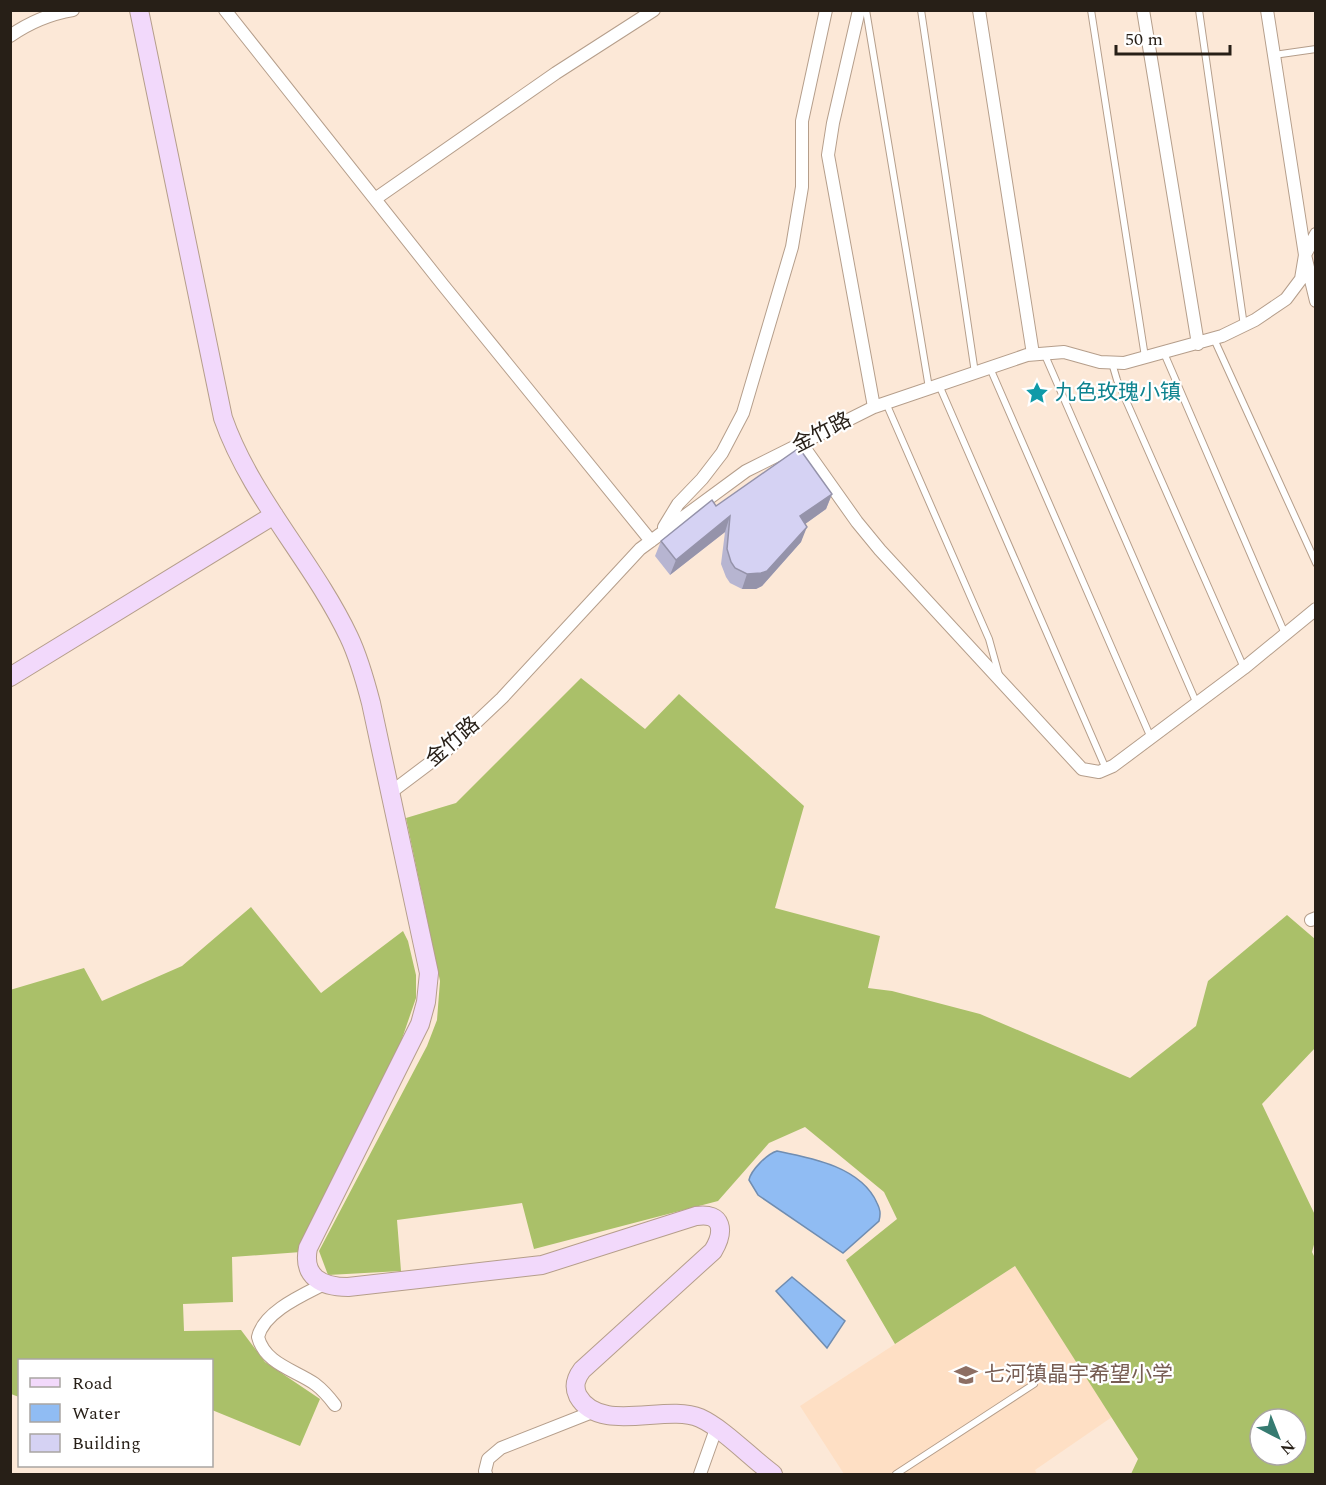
<svg xmlns="http://www.w3.org/2000/svg" width="1326" height="1485" viewBox="0 0 1326 1485" font-family="Spectral,'Noto Sans SC',serif">
	<style>
		.built { fill: #fedfc4 }
		.forest { fill: #aac069; fill-rule: evenodd }
		.water { fill: #90bcf3; stroke: #708db1; stroke-width: 1.5 }
		.lines { fill: none; stroke-linecap: round; stroke-linejoin: round }
		.lane-casing { stroke: #b59e8b; stroke-width: 8 }
		.street-casing { stroke: #b59e8b; stroke-width: 14 }
		.secondary-casing { stroke: #b59e8b; stroke-width: 20 }
		.lane { stroke: #fff; stroke-width: 6 }
		.street { stroke: #fff; stroke-width: 12 }
		.secondary { stroke: #f2d9fb; stroke-width: 18 }
		.wall { fill: #b7b5d1 }
		.shaded-wall { fill: #9593aa }
		.building { fill: #d5d2f3; stroke: #9593aa; stroke-width: 1.5 }
		.labels { text-anchor: middle; dominant-baseline: central; stroke-width: 4.5; stroke-linejoin: round; paint-order: stroke }
		.culture-label { font-size: 21px; fill: #0d838f; stroke: #fff; text-anchor: start }
		.street-label { font-size: 21px; fill: #271f17; stroke: #fff }
		.education-label { font-size: 21px; fill: #785e54; stroke: #fff; text-anchor: start }
	</style>
	<rect width="100%" height="100%" fill="#fce8d7"/>
	<path class="built" d="M 1015,1266 L 1112,1417 L 1035,1470 L 1037,1474 L 844,1474 L 800,1406 Z"/>
	<path class="forest" d="M 581,678 L 645,729 L 679,694 L 804,806 L 775,908 L 880,936 L 868,988 L 892,991 L 980,1014 L 1130,1078 L 1196,1026 L 1208,981 L 1287,915 L 1315,939 L 1315,1048 L 1262,1104 L 1315,1215 L 1315,1241 L 1312,1252 L 1316,1260 L 1315,1474 L 1131,1474 L 1138,1459 L 1015,1266 L 895,1344 L 846,1260 L 897,1219 L 884,1192 L 805,1127 L 769,1143 L 718,1201 L 534,1249 L 522,1203 L 397,1220 L 401,1271 L 328,1275 L 319,1251 L 427,1046 L 437,1020 L 440,981 L 406,818 L 456,803 ZM 1260,1419 L 1296,1419 L 1296,1455 L 1260,1455 Z
		M 251,907 L 321,993 L 403,931 L 408,941 L 416,975 L 416,998 L 395,1059 L 301,1252 L 232,1257 L 233,1302 L 183,1304 L 184,1331 L 241,1330 L 265,1362 L 320,1399 L 300,1446 L 212,1410 L 212,1360 L 20,1360 L 19,1397 L 11,1394 L 10,990 L 84,968 L 102,1001 L 182,966 Z"/>
	<path class="water" d="M 777,1151 C 812,1158 861,1167 877,1203 C 880,1209 881,1213 879,1221 L 843,1253 L 758,1195 L 749,1180 C 751,1170 767,1154 777,1151 Z
		M 792,1277 L 845,1321 L 827,1348 L 776,1291 Z"/>
	<g class="lines">
		<g class="lane-casing">
			<path id="lane" d="M 866,10 L 929,388
				M 921,10 L 975,373
				M 1091,10 L 1145,357
				M 1199,10 L 1244,326
				M 1274,55 L 1316,49
				M 1214,339 L 1316,563
				M 1044,353 L 1197,704
				M 1164,353 L 1285,634
				M 1112,363 L 1117,380 L 1244,668
				M 990,368 L 1151,738
				M 939,385 L 1106,769
				M 886,403 L 989,639 L 999,675
				M 896,1474 L 1034,1384"/>
		</g>
		<g class="street-casing">
			<path id="street" d="M 225,10 L 443,285 L 651,541
				M 859,10 L 833,123 L 828,155 L 874,407
				M 979,10 L 1033,354
				M 1143,10 L 1198,344
				M 1267,10 L 1305,255 L 1316,301
				M 10,36 C 30,22 49,14 73,10
				M 375,199 L 556,73 L 654,10
				M 801,443 L 857,522 L 880,550 L 1082,769 L 1099,772 L 1113,766 L 1244,668 L 1316,609
				M 664,527 L 678,504 L 702,479 L 722,453 L 743,413 L 792,247 L 802,187 L 802,121 L 826,10
				M 390,793 L 447,750 L 502,698 L 640,549 L 746,471 L 874,407 L 1027,355 L 1064,352 L 1100,362 L 1124,363 L 1222,336 L 1255,320 L 1286,299 L 1301,279 L 1305,255 L 1316,234
				M 1311,920 L 1316,918
				M 326,1283 C 305,1294 264,1311 258,1337 C 265,1364 295,1370 315,1384 C 323,1390 329,1397 335,1405
				M 486,1474 L 485,1471 L 488,1459 L 501,1448 L 595,1411
				M 700,1474 L 716,1429"/>
		</g>
		<g class="secondary-casing">
			<path id="secondary" d="M 139,10 L 223,418 C 251,498 313,561 349,637 C 359,658 365,680 371,703 L 429,973 L 426,1002 L 420,1024 L 308,1248 C 302,1277 322,1287 348,1287 L 542,1265 L 696,1216 C 723,1212 725,1231 713,1251 L 582,1370 C 576,1378 573,1386 578,1396 C 600,1435 666,1403 700,1418 C 724,1429 751,1458 773,1474
				M 10,677 L 274,515"/>
		</g>
		<use href="#lane" class="lane"/>
		<use href="#street" class="street"/>
		<use href="#secondary" class="secondary"/>
	</g>
	<path class="wall" d="M 832,494 L 826,509 L 805,524 L 801,542 L 762,586 L 756,589 L 742,589 L 730,583 L 726,577 L 721,564 L 725,532 L 670,575 L 655,556 L 661,541 L 716,506 Z"/>
	<path class="shaded-wall" d="M 832,494 L 826,509 L 794,532 L 800,516 Z
		M 730,516 L 725,532 L 670,575 L 676,560 Z
		M 807,527 L 801,542 L 762,586 L 756,589 L 742,589 L 747,574 Z"/>
	<path class="building" d="M 799,448 L 832,494 L 800,516 L 807,527 L 767,571 L 761,573 L 747,574 L 735,568 L 731,562 L 727,549 L 730,516 L 676,560 L 661,541 L 712,500 L 716,506 Z"/>
	<defs>
		<g id="sight-bare" transform="scale(1.8)"><path d="M0-6L1.8-2.2L6-1.7L2.9 1.2L3.7 5.4L0 3.3L-3.7 5.4L-2.9 1.2L-6-1.7L-1.8-2.2Z" fill="#0f9aa8" stroke="#fff" stroke-width="2.5" paint-order="stroke"/></g>
		<g id="school-bare" transform="scale(1.8)"><path d="M0-5L7-2L0 1L-7-2ZM-4 1L0 2.5L4 1V4Q0 6-4 4Z" fill="#8d6e63" stroke="#fff" stroke-width="2.5" paint-order="stroke"/></g>
	</defs>
	<g fill-rule="evenodd">
		<use href="#sight-bare" x="1037" y="393"/>
		<use href="#school-bare" x="966" y="1375"/>
	</g>
	<g class="labels">
		<g class="culture-label">
			<text x="1055" y="393">九色玫瑰小镇</text>
		</g>
		<g class="street-label">
			<text transform="translate(822 433) rotate(-27)">金竹路</text>
			<text transform="translate(453 742) rotate(-41)">金竹路</text>
		</g>
		<g class="education-label">
			<text x="984" y="1375">七河镇晶宇希望小学</text>
		</g>
	</g>
	<rect width="1326" height="1485" fill="none" stroke="#271f17" stroke-width="24"/>
	<rect x="18" y="1359" width="195" height="108" fill="#ffffff" stroke="#a9a5a2" stroke-width="1.5"/>
	<rect x="30" y="1378" width="30" height="9" fill="#f2d9fb" stroke="#a9a5a2" stroke-width="1.5"/>
	<text x="72" y="1389" font-size="18" fill="#271f17">Road</text>
	<rect x="30" y="1404" width="30" height="18" fill="#90bcf3" stroke="#a9a5a2" stroke-width="1.5"/>
	<text x="72" y="1419" font-size="18" fill="#271f17">Water</text>
	<rect x="30" y="1434" width="30" height="18" fill="#d5d2f3" stroke="#a9a5a2" stroke-width="1.5"/>
	<text x="72" y="1449" font-size="18" fill="#271f17">Building</text>
	<g transform="translate(1278 1437) rotate(138)"><circle r="28" fill="#ffffff" stroke="#a9a5a2" stroke-width="1.5"/>
	<path d="M0-4.5L10 22L0 15L-10 22Z" fill="#367b71"/>
	<text y="-9" font-size="16" font-weight="bold" text-anchor="middle" fill="#271f17">N</text>
	</g>
	<path d="M1116 45v9h114v-9" fill="none" stroke="#271f17" stroke-width="3"/>
	<text x="1125" y="45" font-size="18" fill="#271f17" stroke="#ffffff" stroke-width="4.5" paint-order="stroke">50 m</text>
</svg>
